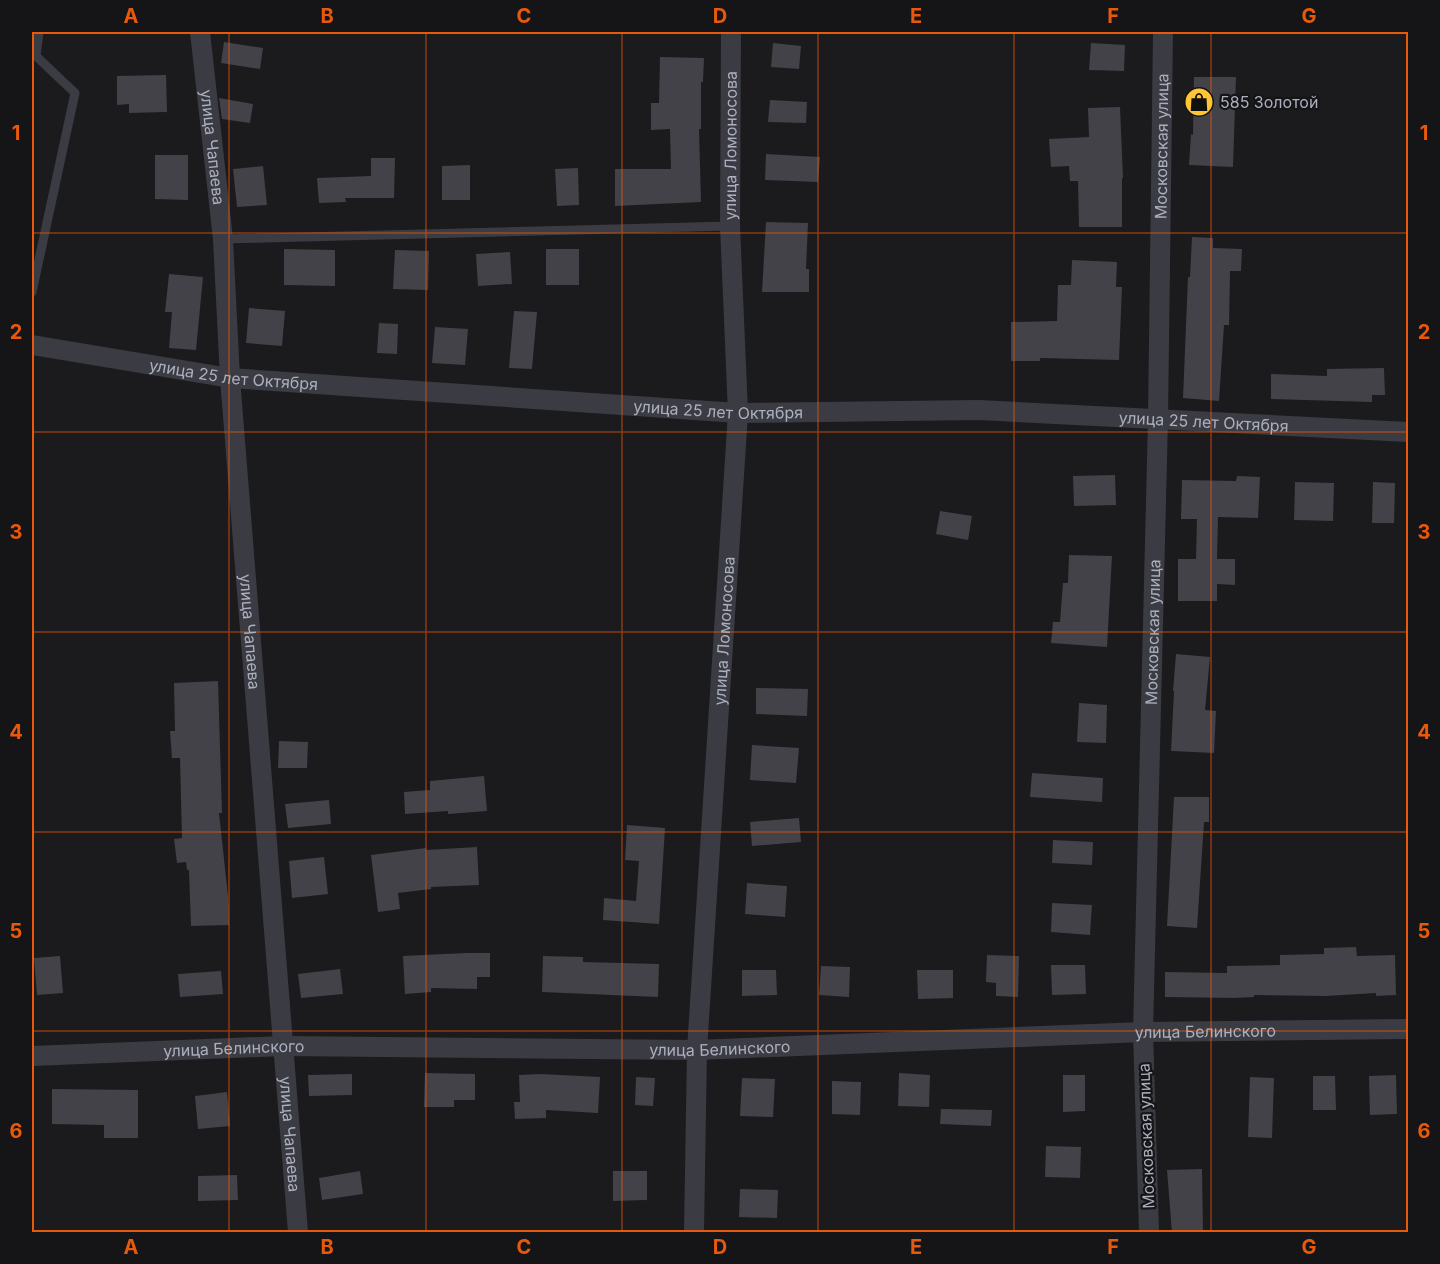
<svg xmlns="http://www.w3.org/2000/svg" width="1440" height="1264" viewBox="0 0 1440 1264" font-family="Inter,sans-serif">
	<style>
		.building { fill: #424248 }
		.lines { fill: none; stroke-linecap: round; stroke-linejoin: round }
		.service { stroke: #3b3c43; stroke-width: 9 }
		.minor { stroke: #3b3c43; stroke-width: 20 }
		.grid { fill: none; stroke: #e8590c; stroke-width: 1.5; stroke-opacity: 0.55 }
		.labels { text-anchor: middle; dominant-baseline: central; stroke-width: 4.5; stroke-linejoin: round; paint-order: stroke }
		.poi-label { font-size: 16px; fill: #acb0be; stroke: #151518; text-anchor: start }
		.street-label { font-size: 16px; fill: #acb0be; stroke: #151518 }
		.neatline { fill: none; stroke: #e8590c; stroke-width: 2 }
		.grid-label { font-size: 20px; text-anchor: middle; font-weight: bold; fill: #e8590c }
	</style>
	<rect width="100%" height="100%" fill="#1b1a1d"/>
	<path class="building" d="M 224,42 L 263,48 L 260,69 L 221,63 Z
		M 773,43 L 801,46 L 799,69 L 771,67 Z
		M 1091,43 L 1125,45 L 1124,71 L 1089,70 Z
		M 660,57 L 704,58 L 703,82 L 701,82 L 701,129 L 699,129 L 701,202 L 615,206 L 615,169 L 671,169 L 670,129 L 651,130 L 651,103 L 659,103 Z
		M 166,75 L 167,112 L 129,113 L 129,104 L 117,105 L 117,76 Z
		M 1194,77 L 1236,77 L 1233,167 L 1189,165 L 1191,134 L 1193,135 Z
		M 219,98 L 253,104 L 250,123 L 222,119 Z
		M 770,100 L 807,102 L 806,123 L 768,122 Z
		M 1120,107 L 1123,178 L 1122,178 L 1122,227 L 1079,227 L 1078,181 L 1070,181 L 1069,166 L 1051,167 L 1049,139 L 1089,137 L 1088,108 Z
		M 766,154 L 820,157 L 818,182 L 765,180 Z
		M 155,155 L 188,155 L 188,200 L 155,199 Z
		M 371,158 L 395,158 L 394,198 L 345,198 L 346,202 L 319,203 L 317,178 L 371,176 Z
		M 470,165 L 470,200 L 442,200 L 442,166 Z
		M 263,166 L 267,205 L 237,207 L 233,169 Z
		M 578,168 L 579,205 L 557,206 L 555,169 Z
		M 766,222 L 808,223 L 806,269 L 809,269 L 809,292 L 762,292 Z
		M 1192,237 L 1213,238 L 1213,248 L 1242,249 L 1241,271 L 1230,271 L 1229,325 L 1224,325 L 1219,401 L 1183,398 L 1188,277 L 1190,277 Z
		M 284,249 L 335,250 L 335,286 L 284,285 Z
		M 546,249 L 579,249 L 579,285 L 546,285 Z
		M 395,250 L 429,251 L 428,290 L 393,289 Z
		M 510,252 L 512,284 L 478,286 L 476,254 Z
		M 1072,260 L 1117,262 L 1116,287 L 1122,287 L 1119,360 L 1040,358 L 1040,361 L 1011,361 L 1011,322 L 1057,321 L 1058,285 L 1071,285 Z
		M 169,274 L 203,277 L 196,350 L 169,348 L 172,312 L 165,312 Z
		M 249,308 L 285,311 L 282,346 L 246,343 Z
		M 514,311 L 537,312 L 532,369 L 509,368 Z
		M 379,323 L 398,324 L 397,354 L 377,353 Z
		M 435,327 L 468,329 L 465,365 L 432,363 Z
		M 1384,368 L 1385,395 L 1372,395 L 1372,402 L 1271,399 L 1271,374 L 1327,376 L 1327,369 Z
		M 1115,475 L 1116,505 L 1074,506 L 1073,476 Z
		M 1237,476 L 1260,477 L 1258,518 L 1218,517 L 1217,559 L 1235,559 L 1235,585 L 1217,584 L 1217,601 L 1178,601 L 1178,559 L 1196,559 L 1197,519 L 1181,519 L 1182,480 L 1236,481 Z
		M 1295,482 L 1334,483 L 1333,521 L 1294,520 Z
		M 1373,482 L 1395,483 L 1394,523 L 1372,523 Z
		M 940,511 L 972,516 L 968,540 L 936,534 Z
		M 1069,555 L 1112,556 L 1107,647 L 1051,643 L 1053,622 L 1060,622 L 1063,583 L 1068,583 Z
		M 1176,654 L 1210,657 L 1205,710 L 1216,711 L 1214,753 L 1171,751 L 1174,691 L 1173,691 Z
		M 218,681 L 222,813 L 219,813 L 228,896 L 229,925 L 191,926 L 189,870 L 187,870 L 186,862 L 177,863 L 174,839 L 182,838 L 180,758 L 172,758 L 170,731 L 175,731 L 174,683 Z
		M 756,688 L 808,689 L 807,716 L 756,714 Z
		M 1079,703 L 1107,705 L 1106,743 L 1077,742 Z
		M 279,741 L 308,742 L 307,768 L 278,768 Z
		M 752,745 L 799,748 L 796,783 L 750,780 Z
		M 1032,773 L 1103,778 L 1102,802 L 1030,797 Z
		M 484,776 L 487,811 L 448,814 L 448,811 L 405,814 L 404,792 L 430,790 L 430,781 Z
		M 1174,797 L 1209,797 L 1209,822 L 1204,822 L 1197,928 L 1167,926 Z
		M 329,800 L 331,824 L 288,828 L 285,804 Z
		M 799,818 L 801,842 L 752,846 L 750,822 Z
		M 627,825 L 665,828 L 659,924 L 603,920 L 604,898 L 636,901 L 639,861 L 625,860 Z
		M 1053,840 L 1093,842 L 1092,865 L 1052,863 Z
		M 477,847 L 479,885 L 431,887 L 431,889 L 398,893 L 400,909 L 378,912 L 371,855 L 426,848 L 426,850 Z
		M 324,857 L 328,894 L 292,898 L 289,861 Z
		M 747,883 L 787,886 L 785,917 L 745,914 Z
		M 1052,903 L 1092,905 L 1090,935 L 1051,932 Z
		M 1356,947 L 1357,956 L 1395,955 L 1396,995 L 1376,996 L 1376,993 L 1326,996 L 1254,995 L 1254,997 L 1235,998 L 1165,997 L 1165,972 L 1227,973 L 1227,966 L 1280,965 L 1280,955 L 1324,954 L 1324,948 Z
		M 466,953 L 490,953 L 490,977 L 477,977 L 477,989 L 431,988 L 431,992 L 405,994 L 403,956 Z
		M 987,955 L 1019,956 L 1018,997 L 996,996 L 996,983 L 986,982 Z
		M 60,956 L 63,993 L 37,995 L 34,958 Z
		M 543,956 L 583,957 L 583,962 L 659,964 L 658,997 L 542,992 Z
		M 1051,965 L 1085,965 L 1086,994 L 1052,995 Z
		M 821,966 L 850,967 L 849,997 L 819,995 Z
		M 340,969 L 343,994 L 301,998 L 298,974 Z
		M 742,970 L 776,970 L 777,995 L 742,996 Z
		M 917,970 L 953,970 L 953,998 L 918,999 Z
		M 221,971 L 223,994 L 180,997 L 178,974 Z
		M 425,1073 L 475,1074 L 475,1100 L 454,1100 L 454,1107 L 424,1107 Z
		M 899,1073 L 930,1075 L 929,1107 L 898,1106 Z
		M 352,1074 L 352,1095 L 309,1096 L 308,1075 Z
		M 541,1074 L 600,1077 L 598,1113 L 546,1110 L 546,1118 L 515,1119 L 514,1102 L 520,1102 L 519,1075 Z
		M 1063,1075 L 1085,1075 L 1085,1111 L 1063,1112 Z
		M 1396,1075 L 1397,1114 L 1370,1115 L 1369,1076 Z
		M 1313,1076 L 1335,1076 L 1336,1110 L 1313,1110 Z
		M 636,1077 L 655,1078 L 653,1106 L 635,1105 Z
		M 1250,1077 L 1274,1078 L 1272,1138 L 1248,1137 Z
		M 742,1078 L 775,1079 L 773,1117 L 740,1116 Z
		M 832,1081 L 861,1082 L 860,1115 L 832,1114 Z
		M 52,1089 L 138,1090 L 138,1138 L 104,1138 L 104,1125 L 52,1124 Z
		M 227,1092 L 230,1126 L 198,1129 L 195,1096 Z
		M 941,1109 L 992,1110 L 991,1126 L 940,1124 Z
		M 1046,1146 L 1081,1147 L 1080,1178 L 1045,1177 Z
		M 1202,1169 L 1203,1233 L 1172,1233 L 1167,1170 Z
		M 360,1171 L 363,1194 L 322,1200 L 319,1178 Z
		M 613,1171 L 647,1171 L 647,1200 L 613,1201 Z
		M 237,1175 L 238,1200 L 198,1201 L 198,1176 Z
		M 740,1189 L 778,1190 L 777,1218 L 739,1217 Z"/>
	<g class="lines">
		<path class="service" d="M 223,239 L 730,226
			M 32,292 L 75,93 L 36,56 L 39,32"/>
		<g class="minor">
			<path id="s1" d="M 200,32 L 223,239 L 230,378 L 298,1232"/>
			<path id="s2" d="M 32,345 L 230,378 L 738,413 L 979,410 L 1408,432"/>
			<path id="s3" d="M 32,1056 L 283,1046 L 697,1050 L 1143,1032 L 1408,1029"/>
			<path id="s4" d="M 694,1232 L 697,1050 L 738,413 L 730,226 L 731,32"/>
			<path id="s5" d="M 1149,1232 L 1143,1032 L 1158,419 L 1163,32"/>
		</g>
	</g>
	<path class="grid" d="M 229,32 L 229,1232M 426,32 L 426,1232M 622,32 L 622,1232M 818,32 L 818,1232M 1014,32 L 1014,1232M 1211,32 L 1211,1232M 32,233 L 1408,233M 32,432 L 1408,432M 32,632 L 1408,632M 32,832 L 1408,832M 32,1031 L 1408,1031"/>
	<defs>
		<g id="shop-disc" transform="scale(1.5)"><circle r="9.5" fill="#ffc631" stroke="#151518"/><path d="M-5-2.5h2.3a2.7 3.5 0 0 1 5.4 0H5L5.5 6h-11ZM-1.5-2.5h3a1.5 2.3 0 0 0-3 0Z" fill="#111"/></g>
	</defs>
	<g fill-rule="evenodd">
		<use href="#shop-disc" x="1199" y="102"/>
	</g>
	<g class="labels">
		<g class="poi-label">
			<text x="1220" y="102">585 Золотой</text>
		</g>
		<g class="street-label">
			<text stroke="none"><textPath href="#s5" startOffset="1086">Московская улица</textPath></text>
			<text stroke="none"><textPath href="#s1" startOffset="116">улица Чапаева</textPath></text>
			<text stroke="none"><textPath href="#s4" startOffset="1088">улица Ломоносова</textPath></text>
			<text stroke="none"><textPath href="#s2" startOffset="204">улица 25 лет Октября</textPath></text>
			<text stroke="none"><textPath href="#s2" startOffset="690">улица 25 лет Октября</textPath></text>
			<text stroke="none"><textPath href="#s2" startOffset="1176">улица 25 лет Октября</textPath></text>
			<text stroke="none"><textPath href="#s1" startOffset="602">улица Чапаева</textPath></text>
			<text stroke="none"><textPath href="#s4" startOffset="602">улица Ломоносова</textPath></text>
			<text stroke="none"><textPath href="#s5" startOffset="600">Московская улица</textPath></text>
			<text stroke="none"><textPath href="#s3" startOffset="1174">улица Белинского</textPath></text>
			<text stroke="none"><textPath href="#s3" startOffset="688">улица Белинского</textPath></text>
			<text stroke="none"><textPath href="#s3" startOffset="202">улица Белинского</textPath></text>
			<text stroke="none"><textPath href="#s1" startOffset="1106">улица Чапаева</textPath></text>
			<text transform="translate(1146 1136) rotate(-92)">Московская улица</text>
		</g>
	</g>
	<rect width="1440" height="1264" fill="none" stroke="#151518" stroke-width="66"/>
	<rect x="33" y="33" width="1374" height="1198" class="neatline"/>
	<g class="grid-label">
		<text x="131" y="23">A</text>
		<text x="327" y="23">B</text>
		<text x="524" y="23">C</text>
		<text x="720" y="23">D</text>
		<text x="916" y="23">E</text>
		<text x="1113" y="23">F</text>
		<text x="1309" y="23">G</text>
		<text x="16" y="140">1</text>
		<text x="1424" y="140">1</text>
		<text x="16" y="339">2</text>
		<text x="1424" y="339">2</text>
		<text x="16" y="539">3</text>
		<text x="1424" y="539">3</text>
		<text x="16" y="739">4</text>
		<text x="1424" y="739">4</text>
		<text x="16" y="938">5</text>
		<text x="1424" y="938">5</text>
		<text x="16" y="1138">6</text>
		<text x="1424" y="1138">6</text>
		<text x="131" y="1254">A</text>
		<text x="327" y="1254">B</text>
		<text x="524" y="1254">C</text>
		<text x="720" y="1254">D</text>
		<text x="916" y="1254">E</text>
		<text x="1113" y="1254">F</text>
		<text x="1309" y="1254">G</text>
	</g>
</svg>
